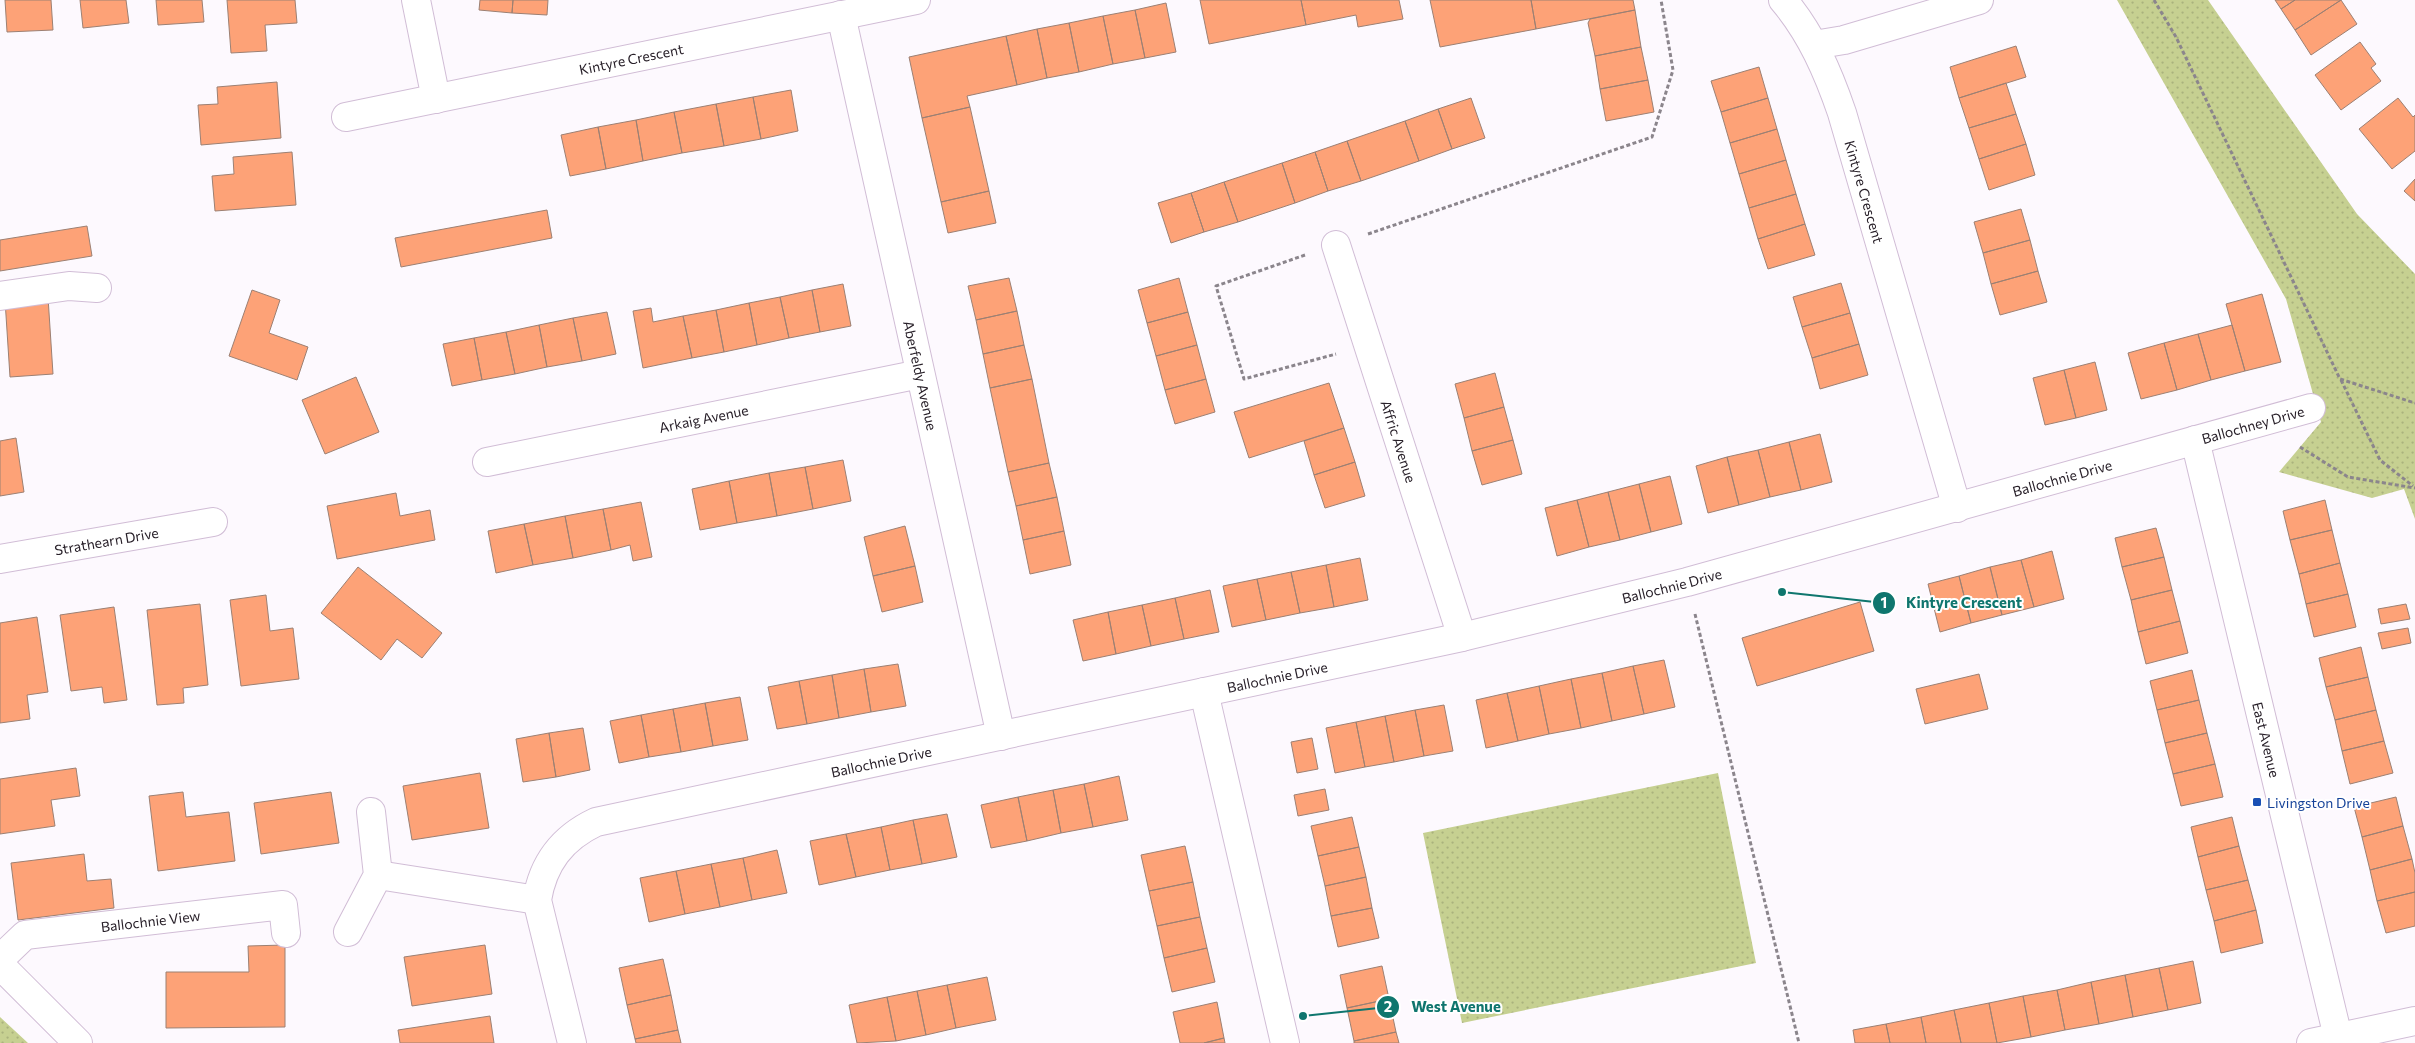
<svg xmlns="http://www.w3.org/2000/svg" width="2415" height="1043" viewBox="0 0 2415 1043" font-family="Commissioner,sans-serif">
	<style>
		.grass { fill: url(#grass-dots) }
		.building { fill: #fda277; stroke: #9c8073 }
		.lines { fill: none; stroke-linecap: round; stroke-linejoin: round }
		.minor-casing { stroke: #d1bdd6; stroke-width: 30 }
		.path { stroke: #8b858c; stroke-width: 3; stroke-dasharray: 4 2.5; stroke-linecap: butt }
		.minor { stroke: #fff; stroke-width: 28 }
		.transit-dot { fill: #1a4fb4; stroke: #fff; stroke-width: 2 }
		.labels { text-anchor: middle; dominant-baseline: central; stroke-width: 4; stroke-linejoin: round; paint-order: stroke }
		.street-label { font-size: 14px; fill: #282029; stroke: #fff }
		.transit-label { font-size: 14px; fill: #164399; stroke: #fff; text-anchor: start }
		.leader { fill: none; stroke: #0f766e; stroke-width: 2 }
		.callout-dot { fill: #0f766e; stroke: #fff; stroke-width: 2 }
		.mark-label { font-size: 15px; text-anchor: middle; font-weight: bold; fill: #fff }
		.callout-label { font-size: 15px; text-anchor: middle; font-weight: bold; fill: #0f766e; stroke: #fff; stroke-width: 4; stroke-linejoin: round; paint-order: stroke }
	</style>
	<defs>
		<pattern id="grass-dots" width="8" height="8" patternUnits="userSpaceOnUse" patternTransform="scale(1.25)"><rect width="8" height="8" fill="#c6d091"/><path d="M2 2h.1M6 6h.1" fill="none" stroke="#aab27d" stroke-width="1.8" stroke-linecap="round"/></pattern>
	</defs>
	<rect width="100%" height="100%" fill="#fdf9fe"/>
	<path class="grass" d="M 2117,0 L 2208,0 L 2357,214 L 2415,274 L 2415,519 L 2404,489 L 2372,498 L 2279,472 L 2321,422 L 2286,299 Z
		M 1718,773 L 1756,963 L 1462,1023 L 1423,833 Z
		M 0,1017 L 28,1043 L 0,1043 Z"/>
	<path class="building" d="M 5,0 L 51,0 L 53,30 L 7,32 Z
		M 80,0 L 126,0 L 129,23 L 83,28 Z
		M 156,0 L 202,0 L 204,22 L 158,25 Z
		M 227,0 L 295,0 L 297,23 L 265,25 L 267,51 L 231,53 Z
		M 480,0 L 513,0 L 512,13 L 479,10 Z
		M 513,0 L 548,0 L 547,15 L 512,13 Z
		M 1200,0 L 1301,0 L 1306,25 L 1209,44 Z
		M 1301,0 L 1399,0 L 1403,19 L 1358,27 L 1356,15 L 1306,25 Z
		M 1430,0 L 1531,0 L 1536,29 L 1440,47 Z
		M 1531,0 L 1633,0 L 1635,10 L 1536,29 Z
		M 2275,0 L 2295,0 L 2281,9 Z
		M 2295,0 L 2341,0 L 2295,30 L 2281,9 Z
		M 2341,0 L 2357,24 L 2311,55 L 2295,30 Z
		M 1166,3 L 1176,52 L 1145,58 L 1135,10 Z
		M 1135,10 L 1145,58 L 1113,64 L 1103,16 Z
		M 1635,10 L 1641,47 L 1595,56 L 1588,23 L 1590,19 Z
		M 1103,16 L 1113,64 L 1079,72 L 1069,23 Z
		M 1069,23 L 1079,72 L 1047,78 L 1037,29 Z
		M 1037,29 L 1047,78 L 1017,85 L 1006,36 Z
		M 1006,36 L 1017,85 L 967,96 L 970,107 L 922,118 L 909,57 Z
		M 2360,42 L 2376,64 L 2371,68 L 2381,81 L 2341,110 L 2315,75 Z
		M 2016,46 L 2026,77 L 1959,98 L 1950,67 Z
		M 1641,47 L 1648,80 L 1600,89 L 1595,56 Z
		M 1759,67 L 1768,98 L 1721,112 L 1711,81 Z
		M 1648,80 L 1654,112 L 1606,121 L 1600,89 Z
		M 277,82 L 281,138 L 201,145 L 198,105 L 218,104 L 217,87 Z
		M 2006,83 L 2016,114 L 1969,128 L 1959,98 Z
		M 791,90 L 798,131 L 761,139 L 753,97 Z
		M 753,97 L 761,139 L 724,146 L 716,104 Z
		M 1471,98 L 1485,138 L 1452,149 L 1438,109 Z
		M 1768,98 L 1777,129 L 1730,143 L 1721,112 Z
		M 2398,98 L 2413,117 L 2415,115 L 2415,151 L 2392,169 L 2359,129 Z
		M 716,104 L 724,146 L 682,153 L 674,112 Z
		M 970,107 L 989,191 L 941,202 L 922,118 Z
		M 1438,109 L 1452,149 L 1419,161 L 1405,121 Z
		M 674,112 L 682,153 L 643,161 L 636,120 Z
		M 2016,114 L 2026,144 L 1979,159 L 1969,128 Z
		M 636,120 L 643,161 L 606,169 L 598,127 Z
		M 1405,121 L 1419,161 L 1361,181 L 1347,141 Z
		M 598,127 L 606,169 L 570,176 L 561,135 Z
		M 1777,129 L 1786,160 L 1739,174 L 1730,143 Z
		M 1347,141 L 1361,181 L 1328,191 L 1315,152 Z
		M 2026,144 L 2035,175 L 1989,190 L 1979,159 Z
		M 292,152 L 296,205 L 215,211 L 212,176 L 234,174 L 233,157 Z
		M 1315,152 L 1328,191 L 1295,203 L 1282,163 Z
		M 1786,160 L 1796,194 L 1749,208 L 1739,174 Z
		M 1282,163 L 1295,203 L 1238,222 L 1224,182 Z
		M 2415,179 L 2415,201 L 2404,191 Z
		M 1224,182 L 1238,222 L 1204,232 L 1191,193 Z
		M 989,191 L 996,223 L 948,233 L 941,202 Z
		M 1191,193 L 1204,232 L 1171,243 L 1158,203 Z
		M 1796,194 L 1805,224 L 1758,239 L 1749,208 Z
		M 2021,209 L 2030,240 L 1983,253 L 1974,222 Z
		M 547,210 L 552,238 L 401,267 L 395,238 Z
		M 1805,224 L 1815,255 L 1768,269 L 1758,239 Z
		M 87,226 L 92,256 L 0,271 L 0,240 Z
		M 2030,240 L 2038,271 L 1991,284 L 1983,253 Z
		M 2038,271 L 2047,302 L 2000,315 L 1991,284 Z
		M 1009,278 L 1017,311 L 976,320 L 968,286 Z
		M 1179,278 L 1188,312 L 1147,323 L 1138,290 Z
		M 1841,283 L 1850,313 L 1802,327 L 1793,297 Z
		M 843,284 L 851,326 L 820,332 L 812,290 Z
		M 252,290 L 280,300 L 269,333 L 308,347 L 297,380 L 229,356 Z
		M 812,290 L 820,332 L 789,338 L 780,297 Z
		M 2262,294 L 2281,362 L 2245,371 L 2226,304 Z
		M 48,297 L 53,374 L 10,377 L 5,300 Z
		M 780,297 L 789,338 L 757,345 L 749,303 Z
		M 749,303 L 757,345 L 724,352 L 716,310 Z
		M 651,308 L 653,322 L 683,316 L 692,358 L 643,368 L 633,311 Z
		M 716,310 L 724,352 L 692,358 L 683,316 Z
		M 1017,311 L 1024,345 L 983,354 L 976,320 Z
		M 607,312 L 616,354 L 582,361 L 573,318 Z
		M 1188,312 L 1197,345 L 1156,356 L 1147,323 Z
		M 1850,313 L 1859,344 L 1812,358 L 1802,327 Z
		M 573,318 L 582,361 L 547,367 L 539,325 Z
		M 539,325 L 547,367 L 515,374 L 506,332 Z
		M 2232,325 L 2245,371 L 2211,380 L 2198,334 Z
		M 506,332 L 515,374 L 482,380 L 474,338 Z
		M 2198,334 L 2211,380 L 2177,390 L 2164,343 Z
		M 474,338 L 482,380 L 452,386 L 443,344 Z
		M 2164,343 L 2177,390 L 2141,399 L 2128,353 Z
		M 1859,344 L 1868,375 L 1820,389 L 1812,358 Z
		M 1024,345 L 1032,379 L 990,388 L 983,354 Z
		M 1197,345 L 1206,379 L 1165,390 L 1156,356 Z
		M 2095,362 L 2107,410 L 2076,418 L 2064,370 Z
		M 2064,370 L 2076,418 L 2045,425 L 2033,378 Z
		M 1495,373 L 1504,407 L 1464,418 L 1455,384 Z
		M 356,377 L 379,432 L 325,454 L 302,400 Z
		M 1032,379 L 1049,463 L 1008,472 L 990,388 Z
		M 1206,379 L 1215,412 L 1175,424 L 1165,390 Z
		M 1329,383 L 1344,428 L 1249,458 L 1234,412 Z
		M 1504,407 L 1513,440 L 1472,451 L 1464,418 Z
		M 1344,428 L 1355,462 L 1314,475 L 1304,441 Z
		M 1820,434 L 1832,482 L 1801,490 L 1789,442 Z
		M 16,438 L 24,492 L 0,496 L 0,441 Z
		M 1513,440 L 1522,474 L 1482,485 L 1472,451 Z
		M 1789,442 L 1801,490 L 1770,497 L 1758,450 Z
		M 1758,450 L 1770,497 L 1739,505 L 1727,457 Z
		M 1727,457 L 1739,505 L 1708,513 L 1696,466 Z
		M 843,460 L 851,501 L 813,509 L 805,467 Z
		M 1355,462 L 1365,496 L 1325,508 L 1314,475 Z
		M 1049,463 L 1057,497 L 1016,506 L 1008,472 Z
		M 805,467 L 813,509 L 777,516 L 769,473 Z
		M 769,473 L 777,516 L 737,523 L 729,481 Z
		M 1670,476 L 1682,524 L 1651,532 L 1639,484 Z
		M 729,481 L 737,523 L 700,530 L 692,489 Z
		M 1639,484 L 1651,532 L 1620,540 L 1608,492 Z
		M 1608,492 L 1620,540 L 1589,547 L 1577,500 Z
		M 396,493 L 400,516 L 430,510 L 435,540 L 337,559 L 327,506 Z
		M 1057,497 L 1064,531 L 1023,540 L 1016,506 Z
		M 1577,500 L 1589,547 L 1557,556 L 1545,508 Z
		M 2325,500 L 2332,530 L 2290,540 L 2283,511 Z
		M 641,502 L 652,557 L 633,561 L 630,545 L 611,550 L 603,509 Z
		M 603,509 L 611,550 L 573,558 L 565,516 Z
		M 565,516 L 573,558 L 533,565 L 524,524 Z
		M 524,524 L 533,565 L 496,573 L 488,531 Z
		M 905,526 L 915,566 L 873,576 L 864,537 Z
		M 2156,528 L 2164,557 L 2122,567 L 2115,538 Z
		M 2332,530 L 2340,563 L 2299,574 L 2290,540 Z
		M 1064,531 L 1071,565 L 1030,574 L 1023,540 Z
		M 2052,551 L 2064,599 L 2034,607 L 2021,560 Z
		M 2164,557 L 2172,590 L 2131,600 L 2122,567 Z
		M 1360,558 L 1368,600 L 1334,607 L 1326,565 Z
		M 2021,560 L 2034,607 L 2002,615 L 1990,567 Z
		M 2340,563 L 2348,594 L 2306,604 L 2299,574 Z
		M 1326,565 L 1334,607 L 1300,613 L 1291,572 Z
		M 915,566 L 923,602 L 882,612 L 873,576 Z
		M 358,567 L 442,633 L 422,658 L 397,639 L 381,660 L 321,613 Z
		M 1990,567 L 2002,615 L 1971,623 L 1959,576 Z
		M 1291,572 L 1300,613 L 1266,620 L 1257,579 Z
		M 1959,576 L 1971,623 L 1940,632 L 1928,584 Z
		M 1257,579 L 1266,620 L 1232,627 L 1223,586 Z
		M 1210,590 L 1219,632 L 1184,639 L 1175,598 Z
		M 2172,590 L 2180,621 L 2138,632 L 2131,600 Z
		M 2348,594 L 2356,627 L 2314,637 L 2306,604 Z
		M 266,595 L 270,631 L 293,628 L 299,679 L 241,686 L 230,600 Z
		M 1175,598 L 1184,639 L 1151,646 L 1142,605 Z
		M 1860,602 L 1874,651 L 1757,686 L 1742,638 Z
		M 200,604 L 208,685 L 183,688 L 184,703 L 157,705 L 147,610 Z
		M 2406,604 L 2410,619 L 2381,624 L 2378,609 Z
		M 1142,605 L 1151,646 L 1116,654 L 1108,612 Z
		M 114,607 L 127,700 L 104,703 L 102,687 L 71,691 L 60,615 Z
		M 1108,612 L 1116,654 L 1083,661 L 1073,620 Z
		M 37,617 L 48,692 L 27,695 L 30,719 L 0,723 L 0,623 Z
		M 2180,621 L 2188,653 L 2146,664 L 2138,632 Z
		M 2408,628 L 2411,643 L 2382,649 L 2378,633 Z
		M 2361,647 L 2368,677 L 2326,687 L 2319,658 Z
		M 1664,660 L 1675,707 L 1644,714 L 1633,666 Z
		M 898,664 L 906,706 L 871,712 L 864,669 Z
		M 1633,666 L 1644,714 L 1612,721 L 1602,673 Z
		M 864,669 L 871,712 L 839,718 L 832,675 Z
		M 2192,670 L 2199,700 L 2157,710 L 2150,681 Z
		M 1602,673 L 1612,721 L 1581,728 L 1571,679 Z
		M 1979,674 L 1988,709 L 1925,724 L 1916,689 Z
		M 832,675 L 839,718 L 807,724 L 799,681 Z
		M 2368,677 L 2376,710 L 2335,720 L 2326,687 Z
		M 1571,679 L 1581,728 L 1549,734 L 1539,686 Z
		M 799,681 L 807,724 L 777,729 L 768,687 Z
		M 1539,686 L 1549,734 L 1518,741 L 1507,693 Z
		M 1507,693 L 1518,741 L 1486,748 L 1476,700 Z
		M 740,697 L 748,740 L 713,746 L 705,703 Z
		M 2199,700 L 2207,733 L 2165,743 L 2157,710 Z
		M 705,703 L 713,746 L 681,752 L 673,709 Z
		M 1444,705 L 1453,751 L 1424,756 L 1415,710 Z
		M 673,709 L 681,752 L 649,757 L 641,715 Z
		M 1415,710 L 1424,756 L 1394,762 L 1385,716 Z
		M 2376,710 L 2384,741 L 2342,751 L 2335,720 Z
		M 641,715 L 649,757 L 619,763 L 610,721 Z
		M 1385,716 L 1394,762 L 1365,767 L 1356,722 Z
		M 1356,722 L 1365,767 L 1335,773 L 1326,728 Z
		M 583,728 L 590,770 L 556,777 L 549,733 Z
		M 549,733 L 556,777 L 523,782 L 516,739 Z
		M 2207,733 L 2215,764 L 2173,774 L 2165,743 Z
		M 1312,738 L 1318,769 L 1297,773 L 1291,742 Z
		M 2384,741 L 2393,773 L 2350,784 L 2342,751 Z
		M 2215,764 L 2223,797 L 2181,806 L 2173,774 Z
		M 76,768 L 80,796 L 51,800 L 55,826 L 0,834 L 0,779 Z
		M 480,773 L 489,828 L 412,840 L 403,786 Z
		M 1119,776 L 1128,820 L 1093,827 L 1084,784 Z
		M 1084,784 L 1093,827 L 1061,833 L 1053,790 Z
		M 1325,789 L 1329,810 L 1298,816 L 1294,795 Z
		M 1053,790 L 1061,833 L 1027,841 L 1018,797 Z
		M 183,792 L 186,817 L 229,812 L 235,861 L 158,871 L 149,796 Z
		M 331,792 L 339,843 L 261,854 L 254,803 Z
		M 1018,797 L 1027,841 L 991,848 L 981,805 Z
		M 2396,797 L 2403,826 L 2362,837 L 2354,807 Z
		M 947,814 L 957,857 L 922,864 L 913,820 Z
		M 1352,817 L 1359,847 L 1318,856 L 1311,826 Z
		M 2232,817 L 2239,846 L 2198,857 L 2191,827 Z
		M 913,820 L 922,864 L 890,870 L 881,827 Z
		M 2403,826 L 2412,859 L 2370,870 L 2362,837 Z
		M 881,827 L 890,870 L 856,877 L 846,834 Z
		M 846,834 L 856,877 L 819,885 L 810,841 Z
		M 1185,846 L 1193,882 L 1149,891 L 1141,855 Z
		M 2239,846 L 2248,880 L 2206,890 L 2198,857 Z
		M 1359,847 L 1366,877 L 1325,886 L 1318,856 Z
		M 777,850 L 787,893 L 752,900 L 743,858 Z
		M 84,854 L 87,881 L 111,879 L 114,908 L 18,920 L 11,863 Z
		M 743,858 L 752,900 L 720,907 L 711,864 Z
		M 2412,859 L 2415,873 L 2415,892 L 2377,901 L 2370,870 Z
		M 711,864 L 720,907 L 685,914 L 676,871 Z
		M 676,871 L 685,914 L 649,922 L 640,878 Z
		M 1366,877 L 1372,908 L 1331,916 L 1325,886 Z
		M 2248,880 L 2256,910 L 2214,921 L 2206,890 Z
		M 1193,882 L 1200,917 L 1157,926 L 1149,891 Z
		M 2415,892 L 2415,926 L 2386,933 L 2377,901 Z
		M 1372,908 L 1379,938 L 1338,947 L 1331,916 Z
		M 2256,910 L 2263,943 L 2221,953 L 2214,921 Z
		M 1200,917 L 1207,948 L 1164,958 L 1157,926 Z
		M 285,945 L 285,1027 L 166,1028 L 166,972 L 249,972 L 248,946 Z
		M 485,945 L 492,994 L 412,1006 L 404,957 Z
		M 1207,948 L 1215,982 L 1172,992 L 1164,958 Z
		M 663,959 L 671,995 L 627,1005 L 619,968 Z
		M 2193,961 L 2201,1003 L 2168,1010 L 2159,968 Z
		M 1382,966 L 1389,999 L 1347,1008 L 1340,975 Z
		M 2159,968 L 2168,1010 L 2133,1017 L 2125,975 Z
		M 2125,975 L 2133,1017 L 2099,1024 L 2091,982 Z
		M 987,977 L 996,1020 L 956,1028 L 947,985 Z
		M 2091,982 L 2099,1024 L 2065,1030 L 2057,990 Z
		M 947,985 L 956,1028 L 926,1035 L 917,991 Z
		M 2057,990 L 2065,1030 L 2031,1037 L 2023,996 Z
		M 917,991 L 926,1035 L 896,1041 L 887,997 Z
		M 671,995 L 678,1030 L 635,1039 L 627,1005 Z
		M 2023,996 L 2031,1037 L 1997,1043 L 1989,1003 Z
		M 887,997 L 896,1041 L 857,1043 L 849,1005 Z
		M 1389,999 L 1396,1032 L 1354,1041 L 1347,1008 Z
		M 1217,1002 L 1224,1038 L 1204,1043 L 1180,1043 L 1173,1012 Z
		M 1989,1003 L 1997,1043 L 1961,1043 L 1954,1010 Z
		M 1954,1010 L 1961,1043 L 1926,1043 L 1921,1017 Z
		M 490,1016 L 494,1043 L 400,1043 L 398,1030 Z
		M 1921,1017 L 1926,1043 L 1890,1043 L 1886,1024 Z
		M 1886,1024 L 1890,1043 L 1855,1043 L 1853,1030 Z
		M 678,1030 L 681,1043 L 636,1043 L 635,1039 Z
		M 1396,1032 L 1399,1043 L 1354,1043 L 1354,1041 Z
		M 1224,1038 L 1225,1043 L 1204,1043 Z"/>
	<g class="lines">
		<g class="minor-casing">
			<g id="minor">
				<path d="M 416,0 L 436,99"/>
				<path id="s1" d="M 1783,0 C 1811,33 1828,72 1842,113 L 1957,508"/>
				<path id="s2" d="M 841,15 L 1001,736"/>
				<path d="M 1814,45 L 1844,40 L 1979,0"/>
				<path id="s3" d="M 346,117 L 916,0"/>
				<path id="s4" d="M 1336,245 L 1462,637"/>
				<path d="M 0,296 L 69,286 L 97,288"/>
				<path id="s5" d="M 2195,440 L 2338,1037"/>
				<path id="s6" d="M 487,462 L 920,374"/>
				<path id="s7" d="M 0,559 L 213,522"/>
				<path d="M 1204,692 L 1285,1043"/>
				<path d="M 378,875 L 537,900"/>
				<path d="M 348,932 L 378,875 L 371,812"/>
				<path id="s8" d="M 0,959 L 25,935 L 283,905 L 286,933"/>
				<path d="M 0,965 L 78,1043"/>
				<path id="s9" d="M 572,1043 L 537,900 C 543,863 562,838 596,822 L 1462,637 L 1687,582 L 2311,408"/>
				<path d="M 2311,1043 L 2415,1021"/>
			</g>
		</g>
		<path class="path" d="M 2154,0 L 2176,37 L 2340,379 L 2415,403
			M 1368,234 L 1652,137 L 1673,70 L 1661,0
			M 1305,255 L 1216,286 L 1244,379 L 1336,354
			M 2341,380 L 2380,460 L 2413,486
			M 2300,447 L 2348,477 L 2415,488
			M 1695,614 L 1799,1043"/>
		<use href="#minor" class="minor"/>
	</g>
	<rect class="transit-dot" x="2252" y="797" width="10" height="10" rx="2.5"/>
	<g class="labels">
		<g class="street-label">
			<text stroke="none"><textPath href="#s3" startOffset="291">Kintyre Crescent</textPath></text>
			<text stroke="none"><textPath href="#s1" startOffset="210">Kintyre Crescent</textPath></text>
			<text stroke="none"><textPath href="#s2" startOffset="369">Aberfeldy Avenue</textPath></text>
			<text stroke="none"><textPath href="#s6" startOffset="221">Arkaig Avenue</textPath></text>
			<text stroke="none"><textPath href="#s9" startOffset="1954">Ballochney Drive</textPath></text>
			<text stroke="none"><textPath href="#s4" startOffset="206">Affric Avenue</textPath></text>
			<text stroke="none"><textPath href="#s9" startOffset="1756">Ballochnie Drive</textPath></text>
			<text stroke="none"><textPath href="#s7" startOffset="108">Strathearn Drive</textPath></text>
			<text stroke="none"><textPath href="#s9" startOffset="1351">Ballochnie Drive</textPath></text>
			<text stroke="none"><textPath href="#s9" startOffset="946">Ballochnie Drive</textPath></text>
			<text stroke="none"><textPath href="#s5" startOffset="308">East Avenue</textPath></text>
			<text stroke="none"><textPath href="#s9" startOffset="541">Ballochnie Drive</textPath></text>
			<text stroke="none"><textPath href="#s8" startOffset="161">Ballochnie View</textPath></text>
		</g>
		<g class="transit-label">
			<text x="2267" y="802">Livingston Drive</text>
		</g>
	</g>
	<path class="leader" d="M1782 592L1884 603M1303 1016L1388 1007"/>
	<g class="callout-dot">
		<circle cx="1782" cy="592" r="5"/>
		<circle cx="1303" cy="1016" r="5"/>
		<circle cx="1884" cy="603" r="12"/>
		<circle cx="1388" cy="1007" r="12"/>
	</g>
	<g class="mark-label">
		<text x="1884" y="608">1</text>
		<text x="1388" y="1012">2</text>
	</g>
	<g class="callout-label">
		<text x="1964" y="608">Kintyre Crescent</text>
		<text x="1456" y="1012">West Avenue</text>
	</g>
</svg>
